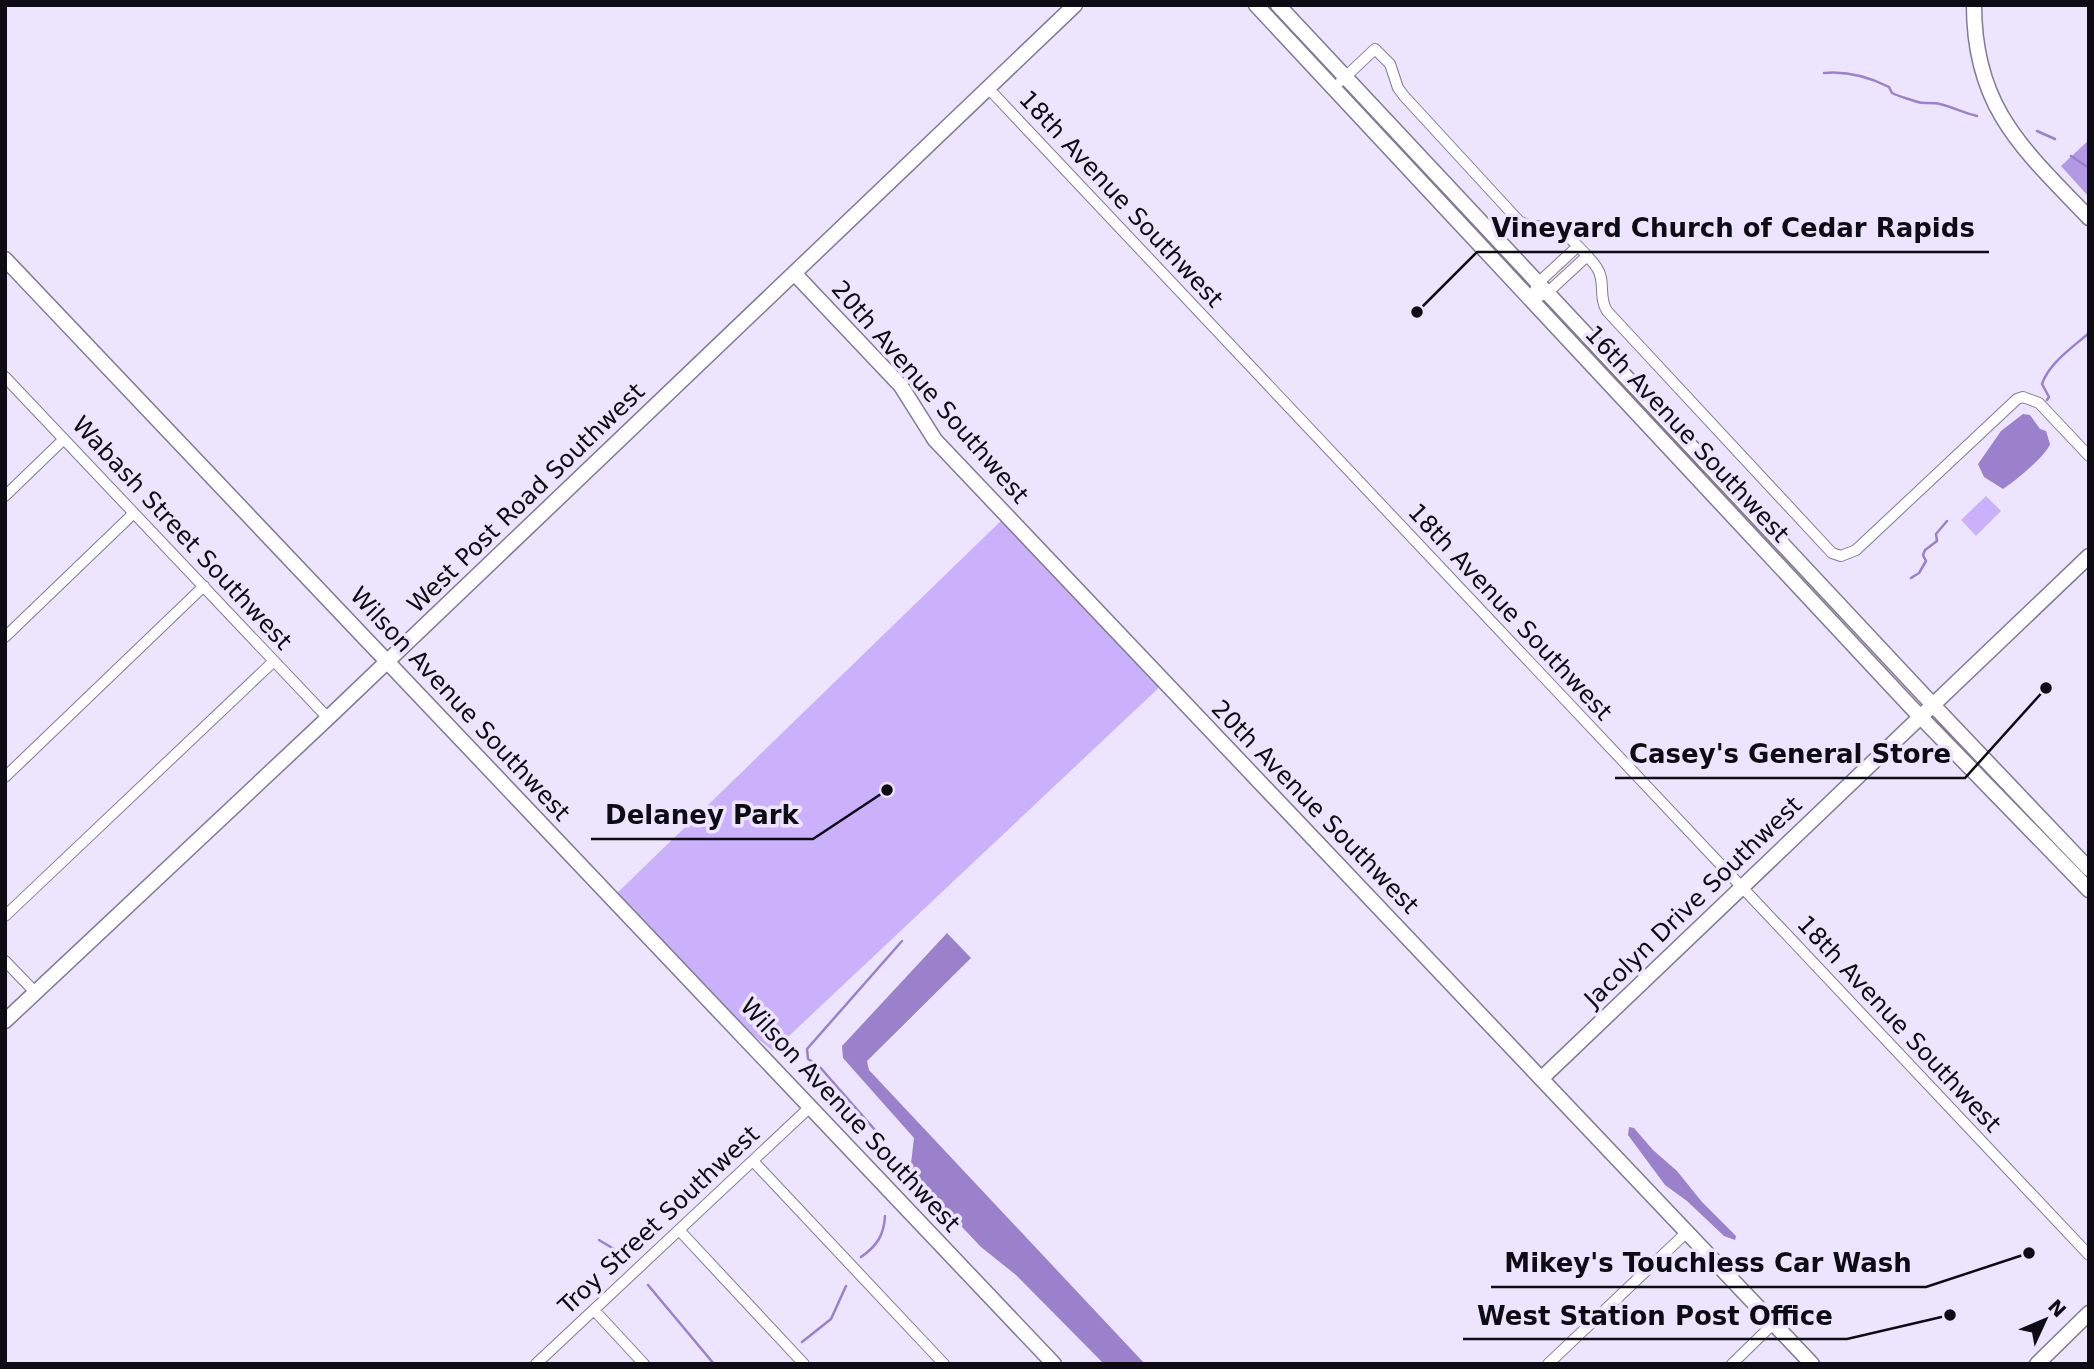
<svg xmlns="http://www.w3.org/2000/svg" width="2094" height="1369" viewBox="0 0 2094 1369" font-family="'DejaVu Sans',sans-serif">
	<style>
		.green { fill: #cbb0fc }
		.forest { fill: #b398e4 }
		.water { fill: #9b80cb }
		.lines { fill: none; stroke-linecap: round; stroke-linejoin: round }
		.stream { stroke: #9b80cb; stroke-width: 2.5 }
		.street-casing { stroke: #827a91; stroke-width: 12 }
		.secondary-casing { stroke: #827a91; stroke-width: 17 }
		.street { stroke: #fff; stroke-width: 10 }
		.secondary { stroke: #fff; stroke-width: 14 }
		.labels { text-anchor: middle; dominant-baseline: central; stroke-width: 7; stroke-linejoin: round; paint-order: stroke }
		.street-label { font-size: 24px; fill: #0d0b13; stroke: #ede5fe }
		.leader { fill: none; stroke: #0d0b13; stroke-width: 2.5 }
		.callout-dot { fill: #0d0b13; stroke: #ede5fe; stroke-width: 2.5 }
		.callout-label { font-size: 26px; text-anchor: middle; font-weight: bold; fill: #0d0b13; stroke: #ede5fe; stroke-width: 7; stroke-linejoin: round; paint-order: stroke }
	</style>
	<rect width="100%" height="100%" fill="#ede5fe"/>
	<path class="green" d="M 1986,496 L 2001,511 L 1976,536 L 1961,520 Z
		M 1007,515 L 1165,682 L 773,1051 L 702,993 L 612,898 Z"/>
	<path class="forest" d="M 2089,140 L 2089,197 L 2061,166 Z"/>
	<path class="water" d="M 2023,414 L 2030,415 L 2040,429 L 2046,431 L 2050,444 C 2047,455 2013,483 2003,489 L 1984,477 L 1978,464 L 2001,431 Z
		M 947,933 L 971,958 L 867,1061 L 869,1070 L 1145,1364 L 1104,1364 L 1016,1275 L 981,1247 L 910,1172 L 914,1138 L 843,1058 L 842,1046 Z
		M 1629,1127 L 1634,1128 L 1653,1150 L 1677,1171 L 1702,1202 L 1736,1236 L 1735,1240 L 1724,1236 L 1687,1201 L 1665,1185 L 1628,1135 Z"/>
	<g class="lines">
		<path class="stream" d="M 1824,73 C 1846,71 1869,77 1889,87 L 1892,93 C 1900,97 1909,99 1918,102 C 1924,104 1933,102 1940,104 C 1953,107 1963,113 1977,116
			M 2037,131 L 2055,139
			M 2071,156 L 2089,168
			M 2047,400 L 2049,397 L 2042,384 C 2049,363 2073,347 2089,333
			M 1911,578 L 1919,573 L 1926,561 L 1923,555 L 1925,550 L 1937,541 L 1936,534 L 1947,521
			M 886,1156 L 882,1138 L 819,1066 L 808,1059 L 807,1049 L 902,941
			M 599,1240 L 614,1249 L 625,1261
			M 861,1257 C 877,1246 884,1235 885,1216
			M 648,1285 L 714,1364
			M 802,1342 L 831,1319 L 846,1286"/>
		<g class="street-casing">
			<path id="street" d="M 1341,81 L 1375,49 L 1390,64 L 1398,88 L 1404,96 L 1519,221 C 1532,229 1544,225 1557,229 C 1566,232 1592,260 1597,268 C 1606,281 1598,297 1607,311 L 1832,553 L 1841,556 L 1856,550 L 2017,399 L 2023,397 L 2039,403 L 2089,456
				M 988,88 L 2089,1255
				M 1531,300 L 1538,283 L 1577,247
				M 1531,300 L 1547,293 L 1586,257
				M 5,377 L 328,718
				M 5,496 L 64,439
				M 5,637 L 134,513
				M 5,777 L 204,586
				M 5,916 L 274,661
				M 5,961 L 35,992
				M 753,1161 L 944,1364
				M 679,1230 L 804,1364
				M 594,1310 L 644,1364
				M 536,1364 L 810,1107
				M 1548,1364 L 1687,1232
				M 1732,1364 L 1774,1323"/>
		</g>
		<g class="secondary-casing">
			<path id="secondary" d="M 1256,5 L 1910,706 L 2089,890
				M 1278,5 L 1933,705 L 2089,869
				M 1974,5 C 1974,108 2023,149 2089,218
				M 5,259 L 1054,1364
				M 794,273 L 901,386 L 935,440 L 1812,1364
				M 5,1021 L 328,718 L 1075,5
				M 1542,1078 L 2089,556
				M 2037,1364 L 2089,1313"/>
		</g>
		<use href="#street" class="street"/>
		<use href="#secondary" class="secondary"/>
	</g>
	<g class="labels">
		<g class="street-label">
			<text transform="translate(1121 199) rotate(47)">18th Avenue Southwest</text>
			<text transform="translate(930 392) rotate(49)">20th Avenue Southwest</text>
			<text transform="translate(1687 434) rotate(47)">16th Avenue Southwest</text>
			<text transform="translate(526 498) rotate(-44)">West Post Road Southwest</text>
			<text transform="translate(182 533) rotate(47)">Wabash Street Southwest</text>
			<text transform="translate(1510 612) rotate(47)">18th Avenue Southwest</text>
			<text transform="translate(460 704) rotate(47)">Wilson Avenue Southwest</text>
			<text transform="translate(1315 807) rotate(46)">20th Avenue Southwest</text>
			<text transform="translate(1693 902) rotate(-44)">Jacolyn Drive Southwest</text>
			<text transform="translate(1899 1024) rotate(47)">18th Avenue Southwest</text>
			<text transform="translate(850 1115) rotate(47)">Wilson Avenue Southwest</text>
			<text transform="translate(659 1220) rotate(-43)">Troy Street Southwest</text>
		</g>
	</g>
	<path class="leader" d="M1417 312L1477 252H1989M2046 688L1965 778H1615M887 790L813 839H591M2029 1253L1926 1287H1491M1950 1315L1847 1339H1463"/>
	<g class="callout-dot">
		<circle cx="1417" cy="312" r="7"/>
		<circle cx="2046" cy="688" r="7"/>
		<circle cx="887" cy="790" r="7"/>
		<circle cx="2029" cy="1253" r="7"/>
		<circle cx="1950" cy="1315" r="7"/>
	</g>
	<g class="callout-label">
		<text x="1733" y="237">Vineyard Church of Cedar Rapids</text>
		<text x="1790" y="763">Casey's General Store</text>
		<text x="702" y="824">Delaney Park</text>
		<text x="1708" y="1272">Mikey's Touchless Car Wash</text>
		<text x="1655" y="1325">West Station Post Office</text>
	</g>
	<rect width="2094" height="1369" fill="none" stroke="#0d0b13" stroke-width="14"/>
	<g transform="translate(2045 1320) rotate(46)" stroke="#ede5fe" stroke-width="5" paint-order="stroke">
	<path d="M0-5L12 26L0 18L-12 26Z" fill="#0d0b13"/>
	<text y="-10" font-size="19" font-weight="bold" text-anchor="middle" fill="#0d0b13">N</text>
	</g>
</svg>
